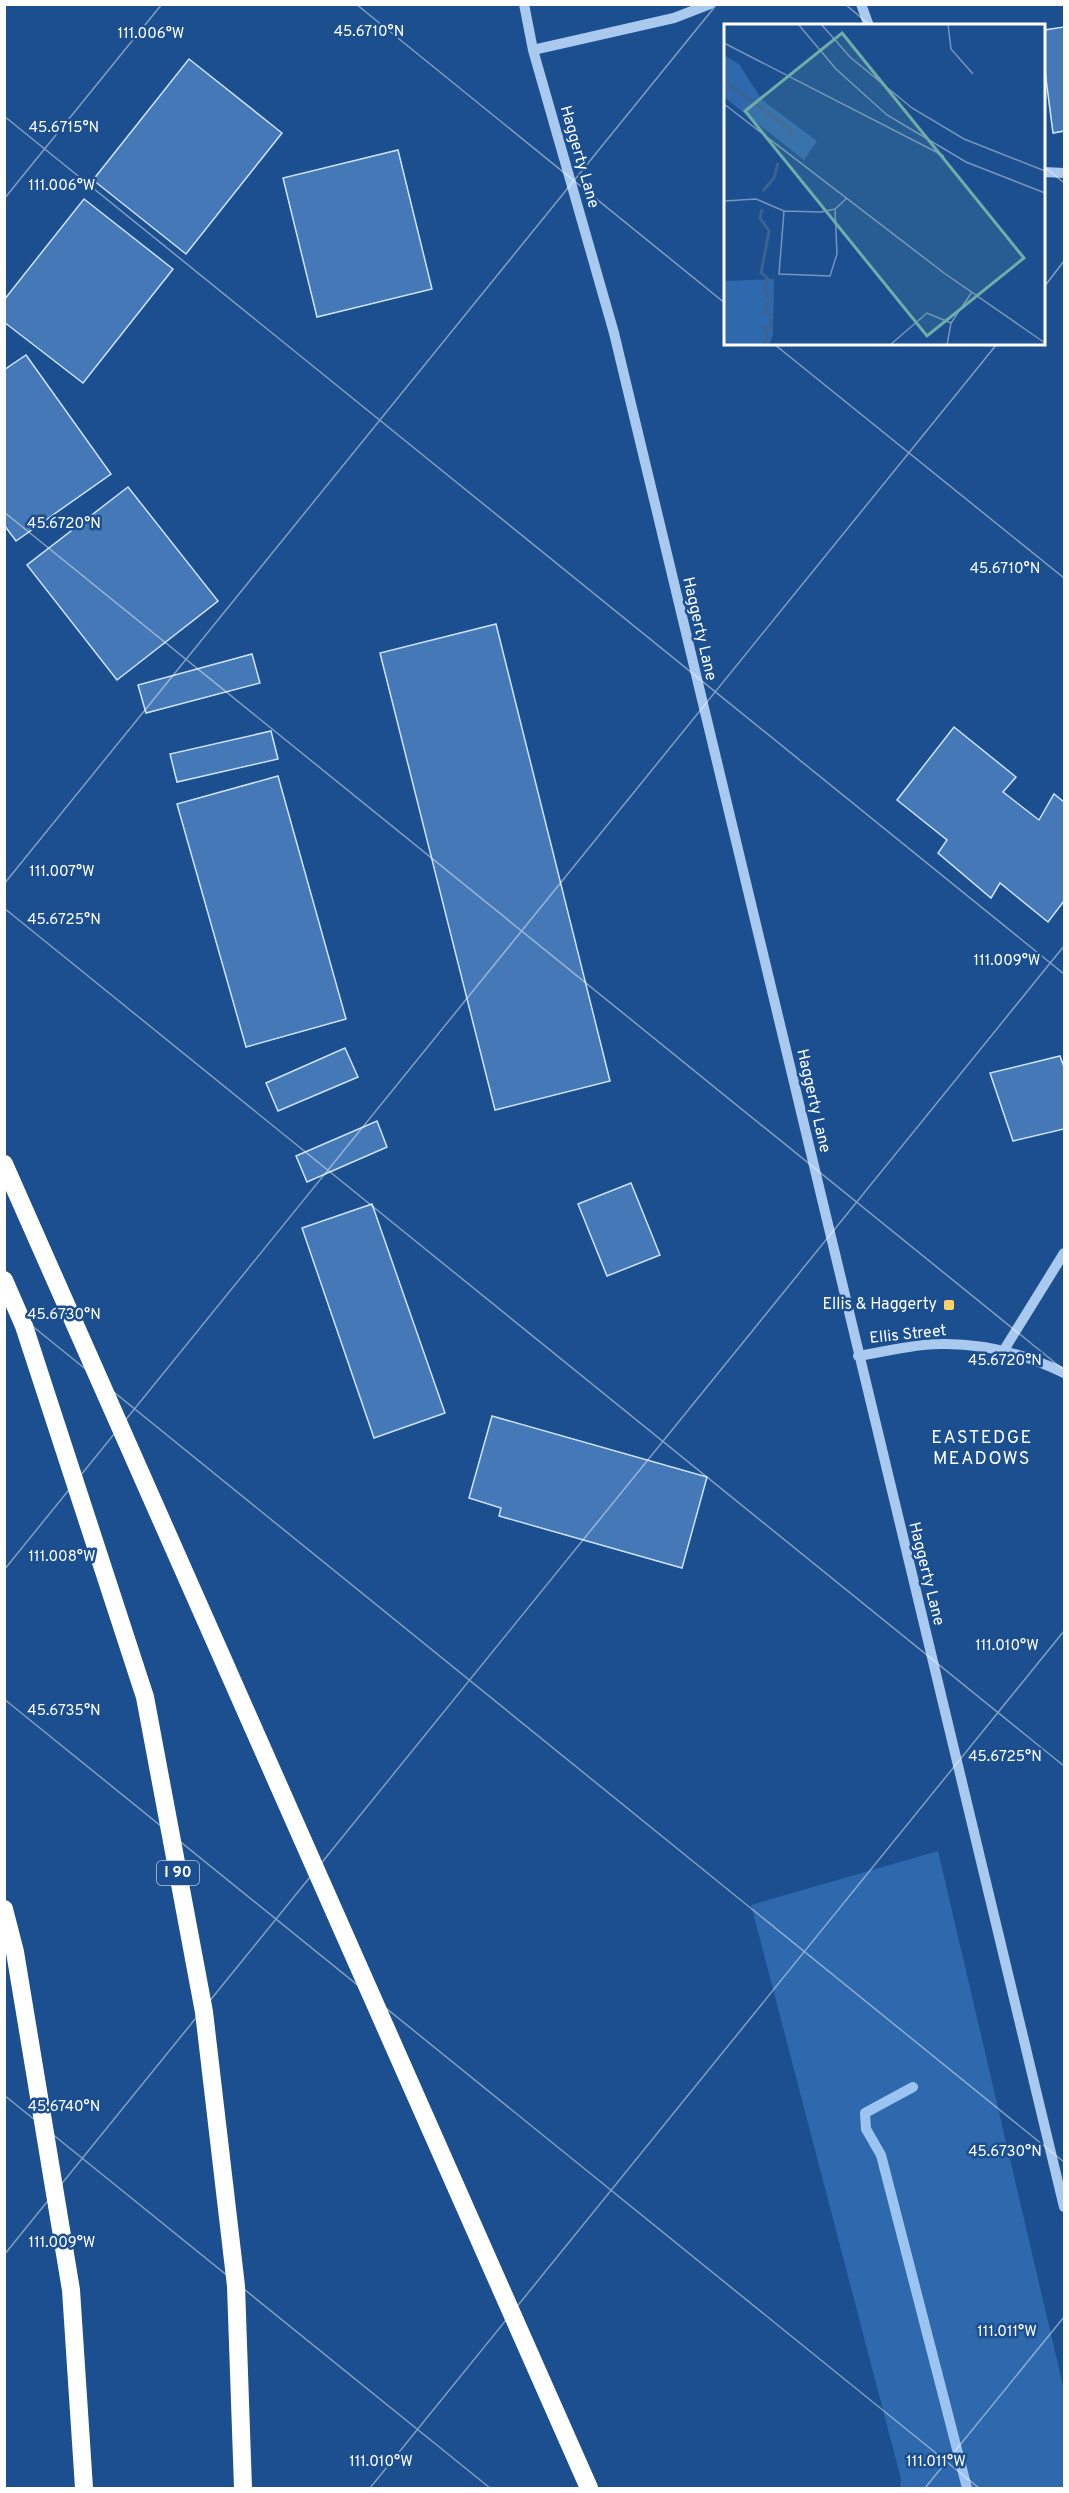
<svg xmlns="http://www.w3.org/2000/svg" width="1069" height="2493" viewBox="0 0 1069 2493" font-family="Overpass,sans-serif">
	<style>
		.green { fill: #2e69ad }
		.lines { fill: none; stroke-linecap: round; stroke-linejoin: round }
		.stream { stroke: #9cc4f0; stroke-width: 10 }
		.building { fill: #4478b7; stroke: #cfe3fa; stroke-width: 1.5 }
		.minor { stroke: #a9c9ee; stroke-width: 10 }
		.highway { stroke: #fff; stroke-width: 18 }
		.ticks { fill: none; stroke: #fff; stroke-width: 1.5; stroke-opacity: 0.45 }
		.poi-dot { fill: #ffd166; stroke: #1b4f8f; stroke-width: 2 }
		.labels { text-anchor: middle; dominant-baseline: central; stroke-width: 5; stroke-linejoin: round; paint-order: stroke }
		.shield { fill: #1b4f8f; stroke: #bbcadd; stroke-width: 1.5 }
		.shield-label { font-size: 15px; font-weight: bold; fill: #fff }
		.street-label { font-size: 16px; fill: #fff; stroke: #1b4f8f }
		.poi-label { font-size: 16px; fill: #fff; stroke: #1b4f8f; text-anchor: end }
		.neighbourhood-label { font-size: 18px; letter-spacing: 1.5px; fill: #fff; stroke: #1b4f8f }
		.inset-river { fill: none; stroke: #3c6290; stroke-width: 3 }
		.inset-road { fill: none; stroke: #7695bc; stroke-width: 1.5 }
		.view { fill: #6fada8; fill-opacity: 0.15; stroke: #6fada8; stroke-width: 3 }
		.inset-edge { fill: none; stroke: #fff; stroke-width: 3 }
		.ticks-label { font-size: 15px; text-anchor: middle; fill: #fff; stroke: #1b4f8f; stroke-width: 5; stroke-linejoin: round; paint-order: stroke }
	</style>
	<rect width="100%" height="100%" fill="#1b4f8f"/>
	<path class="green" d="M 938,1851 L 1064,2390 L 1064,2488 L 900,2488 L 901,2479 L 751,1905 Z"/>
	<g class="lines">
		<path class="stream" d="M 913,2087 L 865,2113 L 866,2129 L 881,2155 L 967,2488"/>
	</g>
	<path class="building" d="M 1064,27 L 1064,131 L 1053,133 L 1044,63 L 1044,30 Z
		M 189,59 L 282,133 L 186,254 L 93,180 Z
		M 398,150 L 432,289 L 317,317 L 283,178 Z
		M 84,199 L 173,269 L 83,383 L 4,322 L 4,300 Z
		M 26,355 L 111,474 L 16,541 L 4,525 L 4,370 Z
		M 128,487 L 218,601 L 117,680 L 27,565 Z
		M 496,624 L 610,1081 L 495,1110 L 380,653 Z
		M 252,654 L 260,683 L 146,713 L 138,685 Z
		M 954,727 L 1016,777 L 1003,792 L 1039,820 L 1054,794 L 1064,802 L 1064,901 L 1048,922 L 1000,883 L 991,898 L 938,853 L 947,840 L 897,800 Z
		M 271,731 L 278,759 L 177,782 L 170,754 Z
		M 278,776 L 346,1019 L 246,1047 L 177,804 Z
		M 345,1048 L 358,1077 L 278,1111 L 266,1083 Z
		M 1060,1056 L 1064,1067 L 1064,1129 L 1013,1141 L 990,1073 Z
		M 377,1121 L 387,1147 L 307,1182 L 296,1156 Z
		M 631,1183 L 660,1255 L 607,1276 L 578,1204 Z
		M 372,1204 L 445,1413 L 374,1438 L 302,1228 Z
		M 492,1416 L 707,1477 L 682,1568 L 499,1516 L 501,1508 L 469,1498 Z"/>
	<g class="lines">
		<path class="minor" d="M 524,4 L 533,50 L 614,333 L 1064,2207
			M 861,4 L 869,26
			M 533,50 L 674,18 L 710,4
			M 1044,172 L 1064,173
			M 1004,1350 L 1064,1253
			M 858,1356 C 884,1352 913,1344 940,1344 C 984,1343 1025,1354 1064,1373"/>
		<path class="highway" d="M 4,1164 L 589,2488
			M 4,1280 L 24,1326 L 145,1697 L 204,2012 L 236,2286 L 243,2488
			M 4,1909 L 15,1952 L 71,2290 L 84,2488"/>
	</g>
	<path class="ticks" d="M 356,4 L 726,304M 845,4 L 871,26M 4,116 L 1064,974M 1044,166 L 1064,183M 4,199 L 162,4M 1044,287 L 1064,261M 774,344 L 1064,578M 4,512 L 1064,1370M 4,884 L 717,4M 4,908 L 1064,1766M 4,1303 L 1064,2162M 4,1570 L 997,344M 4,1699 L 979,2488M 4,2095 L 490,2488M 4,2255 L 1064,946M 370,2488 L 1064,1631M 925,2488 L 1064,2317"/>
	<rect class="poi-dot" x="943" y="1299" width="12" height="12" rx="3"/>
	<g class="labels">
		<rect class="shield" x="157" y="1861" width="42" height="24" rx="4.5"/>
		<g class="shield-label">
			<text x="178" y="1873">I 90</text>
		</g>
		<g class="street-label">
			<text transform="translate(579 157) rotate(74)">Haggerty Lane</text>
			<text transform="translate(699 629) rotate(77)">Haggerty Lane</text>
			<text transform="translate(813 1101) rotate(77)">Haggerty Lane</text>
			<text transform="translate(908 1335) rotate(-6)">Ellis Street</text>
			<text transform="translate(926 1574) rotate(76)">Haggerty Lane</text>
		</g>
		<g class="poi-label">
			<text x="937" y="1305">Ellis &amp; Haggerty</text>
		</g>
		<g class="neighbourhood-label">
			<text x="982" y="1438">EASTEDGE<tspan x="982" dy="21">MEADOWS</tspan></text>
		</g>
	</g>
	<g transform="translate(724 24)">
		<rect width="321" height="321" fill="#1b4f8f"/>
		<path d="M 0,31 L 15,40 L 38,76 L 93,117 L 80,136 L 0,73 ZM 50,255 L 49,311 L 45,321 L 0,321 L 0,257 Z" fill="#2e69ad"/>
		<path class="inset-river" d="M 0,57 L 66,105 L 65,112M 39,167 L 50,154 L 54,139M 38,185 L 36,194 L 45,207 L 37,249 L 44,255 L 40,265 L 46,276 L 40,286 L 48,292 L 47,304 L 40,305 L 44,315 L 40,321"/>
		<path class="inset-road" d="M 74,0 L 112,45 L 163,91 L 242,138 L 321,169M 97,0 L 126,33 L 188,84 L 240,115 L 321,147M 224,0 L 227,25 L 249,50M 0,19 L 220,132M 0,80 L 220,249 L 321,319M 0,177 L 32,175 L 60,187 L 97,188 L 111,185 L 123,174M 60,187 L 55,250 L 106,252 L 113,230 L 111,185M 166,321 L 203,289 L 227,299M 223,321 L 227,299 L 248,268"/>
		<path class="view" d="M 118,9 L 300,234 L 203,312 L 21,87 Z"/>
		<rect width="321" height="321" class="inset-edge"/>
	</g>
	<g class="ticks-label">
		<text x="369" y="36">45.6710°N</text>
		<text x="151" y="38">111.006°W</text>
		<text x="64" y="132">45.6715°N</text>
		<text x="62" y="190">111.006°W</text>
		<text x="64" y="528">45.6720°N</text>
		<text x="1005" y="573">45.6710°N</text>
		<text x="62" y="876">111.007°W</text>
		<text x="64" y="924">45.6725°N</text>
		<text x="1007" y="965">111.009°W</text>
		<text x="64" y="1319">45.6730°N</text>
		<text x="1005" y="1365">45.6720°N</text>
		<text x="62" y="1561">111.008°W</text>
		<text x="1007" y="1650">111.010°W</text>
		<text x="64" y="1715">45.6735°N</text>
		<text x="1005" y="1761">45.6725°N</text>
		<text x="64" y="2111">45.6740°N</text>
		<text x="1005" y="2156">45.6730°N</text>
		<text x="62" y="2247">111.009°W</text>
		<text x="1007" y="2336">111.011°W</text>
		<text x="381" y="2466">111.010°W</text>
		<text x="936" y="2466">111.011°W</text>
	</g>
	<rect width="1069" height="2493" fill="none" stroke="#ffffff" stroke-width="12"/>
</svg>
